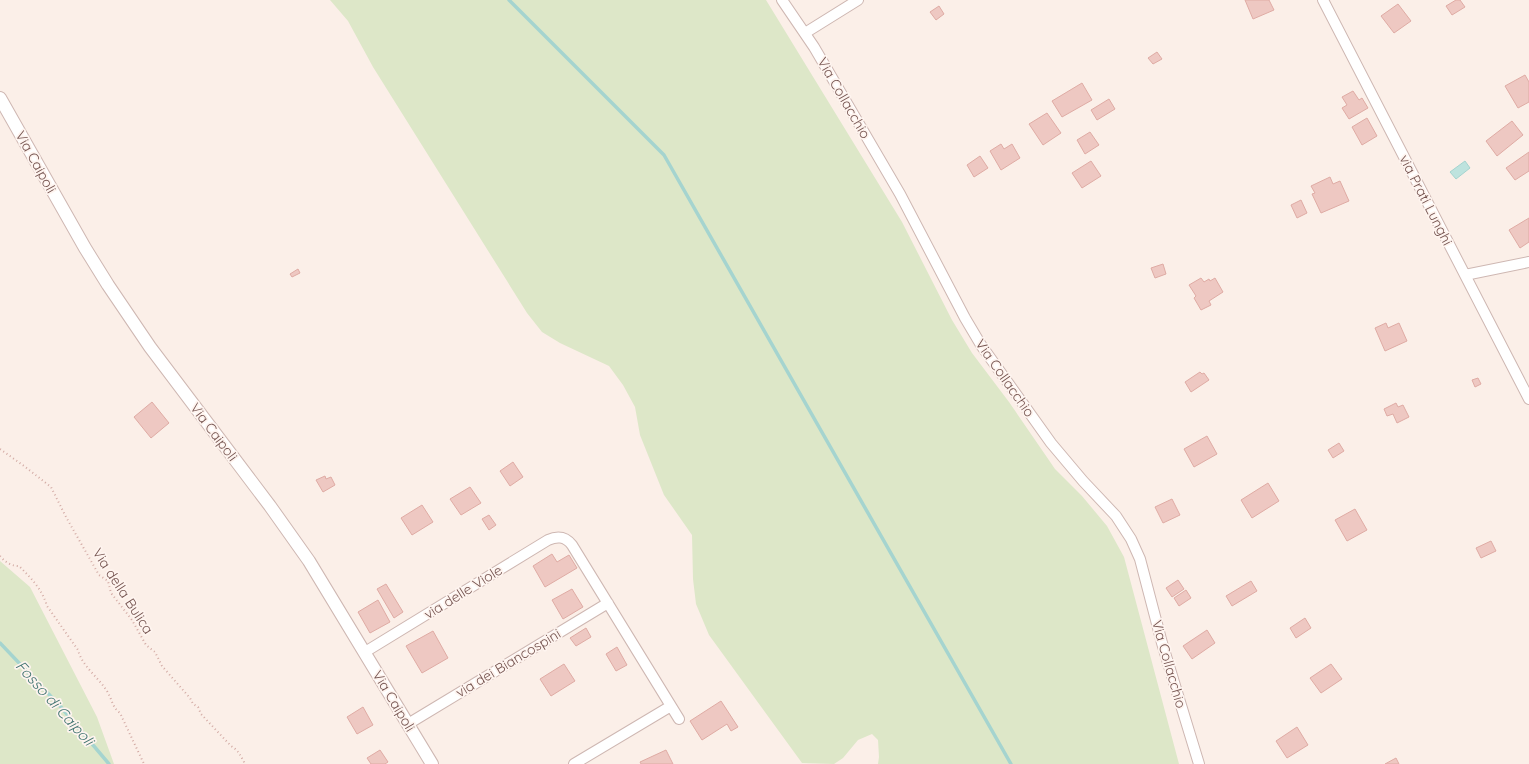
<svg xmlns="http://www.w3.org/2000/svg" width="1529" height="764" viewBox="0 0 1529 764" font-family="Quicksand,sans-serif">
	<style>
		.green { fill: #dde7c8 }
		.water { fill: #bee3de; stroke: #a5d4cf }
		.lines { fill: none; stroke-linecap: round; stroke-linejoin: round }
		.stream { stroke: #a5d4cf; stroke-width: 3.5 }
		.building { fill: #eec8c2; stroke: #dfaba4 }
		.minor-casing { stroke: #ceb7b2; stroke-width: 12 }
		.tertiary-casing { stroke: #ceb7b2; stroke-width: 14 }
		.path { stroke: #d3aba5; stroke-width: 2; stroke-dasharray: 1 3; stroke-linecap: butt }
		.minor { stroke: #fff; stroke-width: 10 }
		.tertiary { stroke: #fff; stroke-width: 12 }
		.labels { text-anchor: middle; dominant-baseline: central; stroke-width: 3.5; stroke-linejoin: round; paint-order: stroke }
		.street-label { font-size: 14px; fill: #73524e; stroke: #fef4ef }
		.water-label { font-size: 15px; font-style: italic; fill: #437672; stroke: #fef4ef }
	</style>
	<rect width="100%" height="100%" fill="#fbefe8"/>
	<path class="green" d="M 330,0 L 766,0 L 902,222 L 952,320 L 972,353 L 1009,402 L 1055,469 L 1082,496 L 1107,526 L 1124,557 L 1179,764 L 878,764 L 879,757 L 878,740 L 872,734 L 858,740 L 843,758 L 834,764 L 802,763 L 709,635 L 696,604 L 693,579 L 692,535 L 664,495 L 640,435 L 635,407 L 623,385 L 609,366 L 560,343 L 542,332 L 527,313 L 373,67 L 348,21 Z
		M 0,561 L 30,587 L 97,717 L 114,764 L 0,764 Z"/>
	<path class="water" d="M 1465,161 L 1470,168 L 1456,179 L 1450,172 Z"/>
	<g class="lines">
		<path class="stream" d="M 509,0 L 664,155 L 1011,764
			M 0,643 L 60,706 L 109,764"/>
	</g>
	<path class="building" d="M 1245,0 L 1269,0 L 1274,10 L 1253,19 Z
		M 1456,0 L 1460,0 L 1465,7 L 1452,15 L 1446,6 Z
		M 1398,4 L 1411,21 L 1394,33 L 1381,16 Z
		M 939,6 L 944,14 L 936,20 L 930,12 Z
		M 1157,52 L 1162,59 L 1153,64 L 1148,58 Z
		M 1525,75 L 1529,82 L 1529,102 L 1518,108 L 1505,86 Z
		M 1082,83 L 1092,100 L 1062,117 L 1052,101 Z
		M 1353,91 L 1359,100 L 1362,98 L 1368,108 L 1349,119 L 1342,108 L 1347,105 L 1342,97 Z
		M 1109,99 L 1115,109 L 1097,120 L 1091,110 Z
		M 1047,113 L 1061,133 L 1043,145 L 1029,124 Z
		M 1367,118 L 1377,136 L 1362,145 L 1352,127 Z
		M 1512,121 L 1523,135 L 1497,156 L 1486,141 Z
		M 1090,132 L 1099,145 L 1085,154 L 1077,140 Z
		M 1001,144 L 1004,149 L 1012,144 L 1020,158 L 1001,170 L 990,151 Z
		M 1529,152 L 1529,171 L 1515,180 L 1506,168 Z
		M 980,156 L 988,168 L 974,177 L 967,165 Z
		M 1091,161 L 1101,176 L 1082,188 L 1072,173 Z
		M 1330,177 L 1333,184 L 1340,181 L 1349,201 L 1321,213 L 1312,194 L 1315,193 L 1311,186 Z
		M 1301,200 L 1307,213 L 1297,218 L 1291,205 Z
		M 1529,218 L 1529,242 L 1520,248 L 1509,230 Z
		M 1163,264 L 1166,274 L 1155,278 L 1151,268 Z
		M 298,269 L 300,273 L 292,277 L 290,274 Z
		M 1201,278 L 1204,282 L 1209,279 L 1210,281 L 1215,278 L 1223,292 L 1209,301 L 1211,305 L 1201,310 L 1194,298 L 1196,296 L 1189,285 Z
		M 1386,323 L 1388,328 L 1399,323 L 1407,341 L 1385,351 L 1375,328 Z
		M 1200,372 L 1202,374 L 1204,373 L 1209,380 L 1191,392 L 1185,382 Z
		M 1478,378 L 1481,384 L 1475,387 L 1472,380 Z
		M 152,402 L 169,423 L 151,438 L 134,417 Z
		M 1396,403 L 1398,407 L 1403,405 L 1409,417 L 1397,423 L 1393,414 L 1387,416 L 1384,409 Z
		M 1207,436 L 1217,454 L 1194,467 L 1184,449 Z
		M 1339,443 L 1344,451 L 1333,458 L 1328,450 Z
		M 513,462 L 523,477 L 510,486 L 500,471 Z
		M 325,476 L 326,479 L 331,477 L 335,485 L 323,492 L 316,480 Z
		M 1268,483 L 1279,501 L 1252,518 L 1241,500 Z
		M 470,487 L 481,503 L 461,515 L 450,499 Z
		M 1172,499 L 1180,515 L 1163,523 L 1155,507 Z
		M 422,505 L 433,522 L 412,535 L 401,518 Z
		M 1355,509 L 1367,530 L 1347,541 L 1335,520 Z
		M 489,515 L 496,525 L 489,530 L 482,519 Z
		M 1491,541 L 1496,551 L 1481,558 L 1476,548 Z
		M 552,554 L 557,562 L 569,555 L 577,568 L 545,587 L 533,566 Z
		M 1178,580 L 1184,589 L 1172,597 L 1166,588 Z
		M 1251,581 L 1257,591 L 1232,606 L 1226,596 Z
		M 386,584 L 403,612 L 394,618 L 377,589 Z
		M 572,589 L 583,607 L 563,619 L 552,600 Z
		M 1186,590 L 1191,598 L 1179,606 L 1174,598 Z
		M 378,600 L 390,622 L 370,633 L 358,612 Z
		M 1305,618 L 1311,628 L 1296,638 L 1290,628 Z
		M 586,628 L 591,637 L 576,646 L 570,638 Z
		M 1207,630 L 1215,643 L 1192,659 L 1183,646 Z
		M 433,631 L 448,658 L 422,673 L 406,646 Z
		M 617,647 L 627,665 L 616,671 L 606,654 Z
		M 564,664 L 575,681 L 551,696 L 540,679 Z
		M 1331,664 L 1342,679 L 1321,693 L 1310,678 Z
		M 721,701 L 738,727 L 731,731 L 727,724 L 702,740 L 690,721 Z
		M 363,707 L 373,725 L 357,734 L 347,717 Z
		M 1297,727 L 1308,745 L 1287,758 L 1276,741 Z
		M 380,750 L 388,762 L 385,764 L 371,764 L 367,758 Z
		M 666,750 L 673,764 L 641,764 L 640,762 Z
		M 1396,758 L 1399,764 L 1385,764 Z"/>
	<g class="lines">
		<g class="minor-casing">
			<path id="minor" d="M 782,0 L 814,47 L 900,194 L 965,318 L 981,345 L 1051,443 L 1083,481 L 1116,516 L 1131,539 L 1140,559 L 1162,643 L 1199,764
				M 1323,0 L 1529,399
				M 805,33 L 858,0
				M 1465,275 L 1529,262
				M 365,652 L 548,540 C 557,536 565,536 572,545 L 679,719
				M 408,724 L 608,603
				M 574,764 L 671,706"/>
		</g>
		<g class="tertiary-casing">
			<path id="tertiary" d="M 0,98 L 85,248 L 108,285 L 150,347 L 270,506 L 309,561 L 432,764"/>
		</g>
		<path class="path" d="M 0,449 L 24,466 L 51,487 L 66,517 L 99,575 L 108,581 L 111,593 L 132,620 L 146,645 L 155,652 L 162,666 L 190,698 L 193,704 L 198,707 L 201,714 L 231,746 C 238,750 241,756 245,764
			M 0,556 C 5,562 11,566 19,566 C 31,578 42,589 47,606 L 78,650 C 82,666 98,677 107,691 C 112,699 112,707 120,713 L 144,764"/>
		<use href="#minor" class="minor"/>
		<use href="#tertiary" class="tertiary"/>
	</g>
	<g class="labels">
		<g class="street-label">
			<text transform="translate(844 98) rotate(60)">Via Collacchio</text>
			<text transform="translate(36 162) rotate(61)">Via Caipoli</text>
			<text transform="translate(1426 200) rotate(63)">via Prati Lunghi</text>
			<text transform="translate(1005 378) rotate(55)">Via Collacchio</text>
			<text transform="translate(214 432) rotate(53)">Via Caipoli</text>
			<text transform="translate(123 591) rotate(57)">Via della Bulica</text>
			<text transform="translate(463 592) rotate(-32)">via delle Viole</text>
			<text transform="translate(508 663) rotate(-31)">via dei Biancospini</text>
			<text transform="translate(1169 664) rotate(74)">Via Collacchio</text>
			<text transform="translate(394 701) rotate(59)">Via Caipoli</text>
		</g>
		<g class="water-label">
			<text transform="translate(55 703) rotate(48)">Fosso di Caipoli</text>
		</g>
	</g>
</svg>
